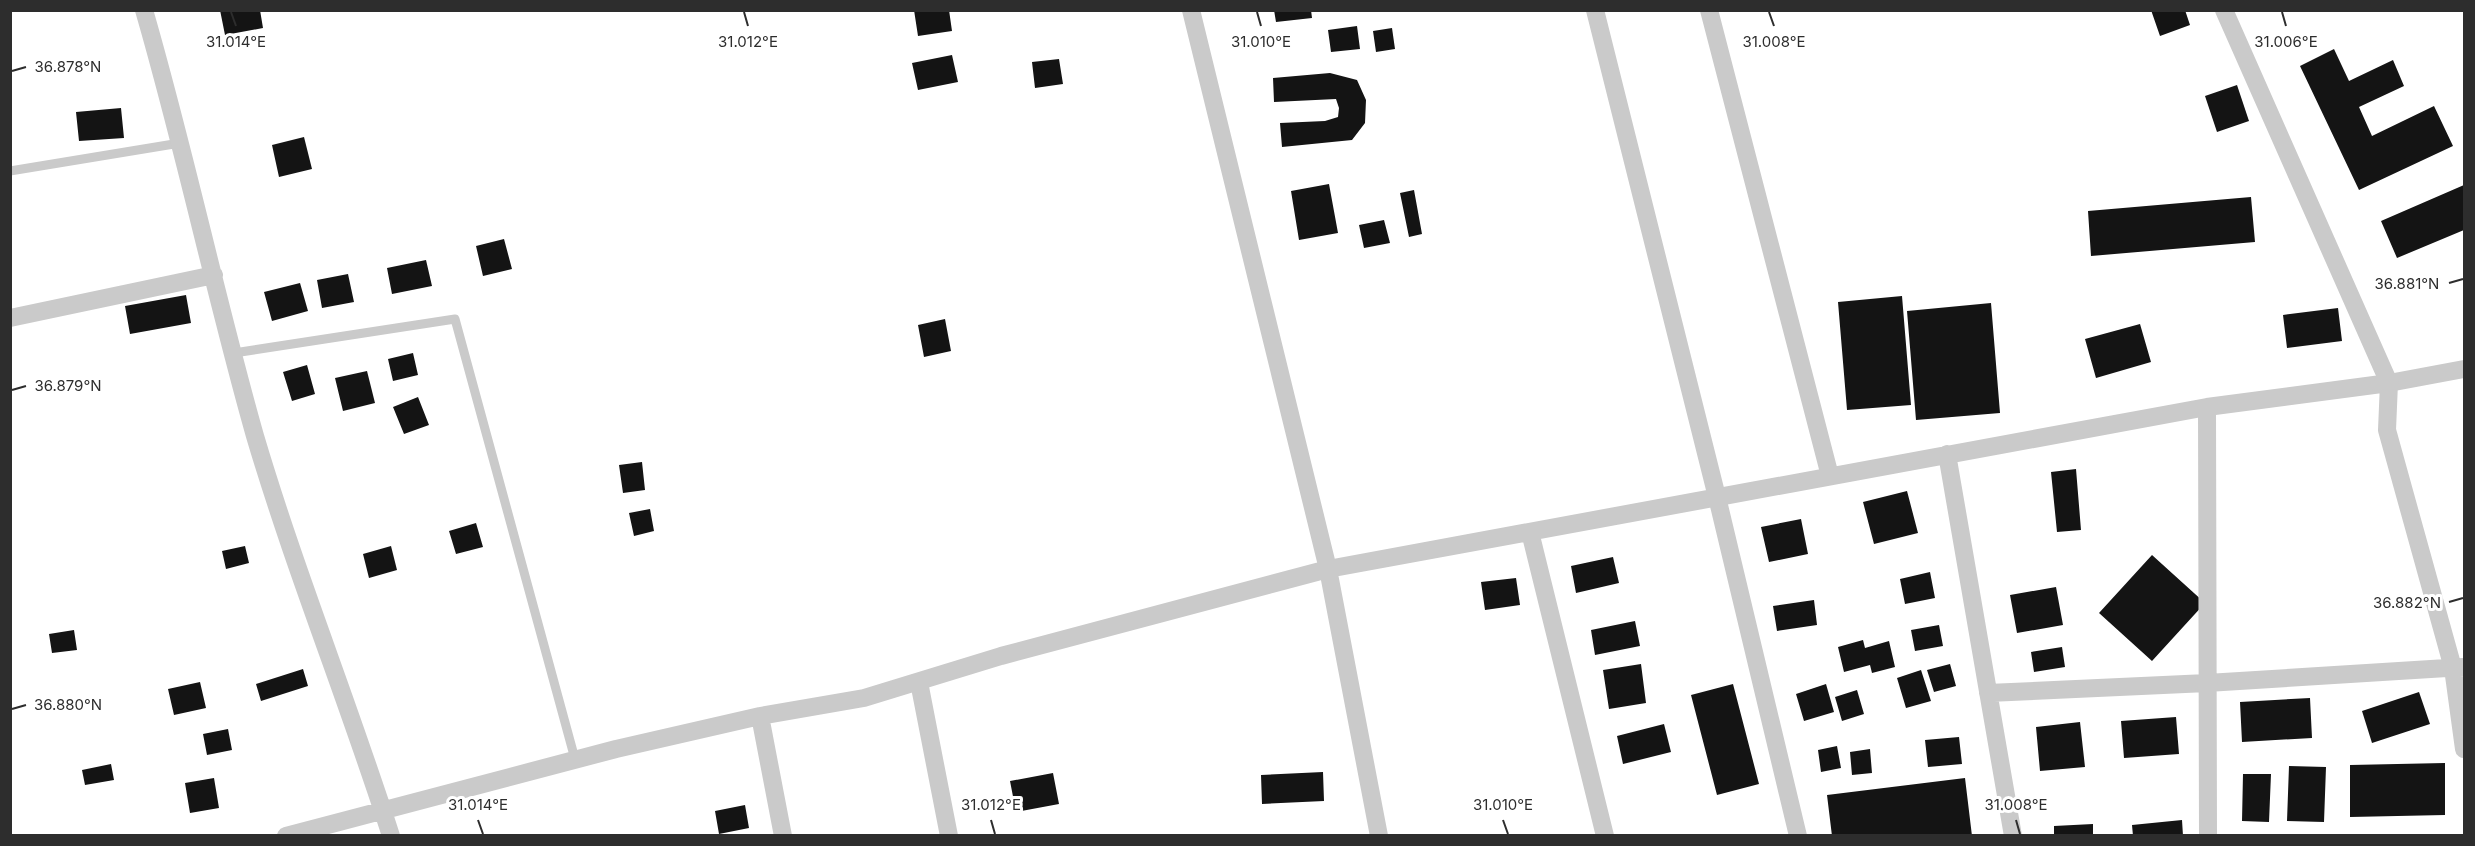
<svg xmlns="http://www.w3.org/2000/svg" width="2475" height="846" viewBox="0 0 2475 846" font-family="Inter,sans-serif">
	<style>
		.building { fill: #141414 }
		.lines { fill: none; stroke-linecap: round; stroke-linejoin: round }
		.lane { stroke: #cacaca; stroke-width: 9 }
		.street { stroke: #cacaca; stroke-width: 18 }
		.ticks { fill: none; stroke: #2d2d2d; stroke-width: 2 }
		.ticks-label { font-size: 15px; text-anchor: middle; fill: #2d2d2d; stroke: #fff; stroke-width: 6; stroke-linejoin: round; paint-order: stroke }
	</style>
	<rect width="100%" height="100%" fill="#fff"/>
	<path class="building" d="M 220,10 L 260,10 L 263,28 L 225,35 Z
		M 914,10 L 949,10 L 952,31 L 918,36 Z
		M 1274,10 L 1311,10 L 1312,18 L 1276,22 Z
		M 2151,10 L 2185,10 L 2190,25 L 2160,36 Z
		M 1357,26 L 1360,49 L 1331,52 L 1328,30 Z
		M 1392,28 L 1395,49 L 1376,52 L 1373,31 Z
		M 2334,49 L 2349,81 L 2393,60 L 2404,86 L 2359,107 L 2372,136 L 2434,106 L 2453,146 L 2359,190 L 2300,66 Z
		M 952,55 L 958,82 L 918,90 L 912,63 Z
		M 1059,59 L 1063,84 L 1035,88 L 1032,62 Z
		M 1330,73 L 1357,80 L 1366,100 L 1365,123 L 1352,140 L 1282,147 L 1280,123 L 1325,121 L 1338,117 L 1339,108 L 1336,99 L 1274,102 L 1273,78 Z
		M 2237,85 L 2249,121 L 2217,132 L 2205,96 Z
		M 121,108 L 124,138 L 79,141 L 76,112 Z
		M 304,137 L 312,169 L 279,177 L 272,145 Z
		M 1329,184 L 1338,233 L 1299,240 L 1291,191 Z
		M 2464,185 L 2464,230 L 2397,258 L 2381,221 Z
		M 1414,190 L 1422,234 L 1409,237 L 1400,193 Z
		M 2251,197 L 2255,242 L 2091,256 L 2088,211 Z
		M 1384,220 L 1390,243 L 1364,248 L 1359,225 Z
		M 504,239 L 512,269 L 483,276 L 476,246 Z
		M 426,260 L 432,286 L 392,294 L 387,268 Z
		M 348,274 L 354,302 L 322,308 L 317,280 Z
		M 300,283 L 308,311 L 272,321 L 264,292 Z
		M 186,295 L 191,323 L 130,334 L 125,306 Z
		M 1902,296 L 1911,405 L 1847,410 L 1838,302 Z
		M 1991,303 L 2000,413 L 1916,420 L 1907,311 Z
		M 2338,308 L 2342,341 L 2287,348 L 2283,315 Z
		M 945,319 L 951,351 L 924,357 L 918,325 Z
		M 2140,324 L 2151,362 L 2096,378 L 2085,339 Z
		M 413,353 L 418,375 L 393,381 L 388,359 Z
		M 307,365 L 315,394 L 292,401 L 283,372 Z
		M 367,371 L 375,403 L 343,411 L 335,378 Z
		M 418,397 L 429,425 L 404,434 L 393,407 Z
		M 642,462 L 645,490 L 623,493 L 619,465 Z
		M 2076,469 L 2081,530 L 2057,532 L 2051,472 Z
		M 1907,491 L 1918,533 L 1874,544 L 1863,502 Z
		M 650,509 L 654,531 L 634,536 L 629,513 Z
		M 1801,519 L 1808,554 L 1769,562 L 1761,527 Z
		M 476,523 L 483,547 L 456,554 L 449,531 Z
		M 245,546 L 249,563 L 226,569 L 222,551 Z
		M 391,546 L 397,570 L 369,578 L 363,554 Z
		M 2152,555 L 2205,603 L 2152,661 L 2099,613 Z
		M 1613,557 L 1619,583 L 1576,593 L 1571,566 Z
		M 1930,572 L 1935,598 L 1905,604 L 1900,579 Z
		M 1516,578 L 1520,605 L 1485,610 L 1481,582 Z
		M 2056,587 L 2063,625 L 2017,633 L 2010,595 Z
		M 1814,600 L 1817,625 L 1777,631 L 1773,606 Z
		M 1635,621 L 1640,646 L 1595,655 L 1591,630 Z
		M 1939,625 L 1943,646 L 1915,651 L 1911,630 Z
		M 74,630 L 77,650 L 52,653 L 49,634 Z
		M 1863,640 L 1865,648 L 1889,641 L 1895,667 L 1872,673 L 1870,665 L 1844,672 L 1838,647 Z
		M 2062,647 L 2065,667 L 2034,672 L 2031,652 Z
		M 1641,664 L 1646,703 L 1609,709 L 1603,670 Z
		M 1950,664 L 1956,686 L 1934,692 L 1927,670 Z
		M 303,669 L 308,686 L 261,701 L 256,684 Z
		M 1921,670 L 1931,701 L 1906,708 L 1897,678 Z
		M 200,682 L 206,708 L 174,715 L 168,689 Z
		M 1733,684 L 1759,784 L 1717,795 L 1691,695 Z
		M 1826,684 L 1834,712 L 1804,721 L 1796,694 Z
		M 1857,690 L 1864,714 L 1842,721 L 1835,697 Z
		M 2419,692 L 2430,724 L 2372,743 L 2362,711 Z
		M 2310,698 L 2312,738 L 2242,742 L 2240,702 Z
		M 2176,717 L 2179,754 L 2124,758 L 2121,721 Z
		M 2080,722 L 2085,767 L 2040,771 L 2036,727 Z
		M 1664,724 L 1671,752 L 1623,764 L 1617,736 Z
		M 228,729 L 232,750 L 207,755 L 203,734 Z
		M 1959,737 L 1962,764 L 1928,767 L 1925,740 Z
		M 1837,746 L 1841,768 L 1821,772 L 1818,750 Z
		M 1870,749 L 1872,773 L 1852,775 L 1850,752 Z
		M 2445,763 L 2445,815 L 2350,817 L 2350,765 Z
		M 111,764 L 114,780 L 85,785 L 82,770 Z
		M 2289,766 L 2326,767 L 2324,822 L 2287,821 Z
		M 1323,772 L 1324,801 L 1262,804 L 1261,775 Z
		M 1053,773 L 1059,804 L 1016,812 L 1010,781 Z
		M 2243,774 L 2271,774 L 2269,822 L 2242,821 Z
		M 214,778 L 219,808 L 190,813 L 185,783 Z
		M 1965,778 L 1972,836 L 1832,836 L 1827,795 Z
		M 745,805 L 749,828 L 719,834 L 715,811 Z
		M 2182,820 L 2183,836 L 2133,836 L 2132,825 Z
		M 2093,824 L 2093,836 L 2054,836 L 2054,826 Z"/>
	<g class="lines">
		<path class="lane" d="M 10,171 L 180,143
			M 234,353 L 455,319 L 575,759"/>
		<path class="street" d="M 144,10 C 185,151 215,295 255,436 C 295,571 348,701 391,836
			M 1191,10 L 1328,569 L 1379,836
			M 1595,10 L 1717,497 L 1798,836
			M 1709,10 L 1830,476
			M 2224,10 L 2389,383 L 2387,430 L 2453,668 L 2464,749
			M 10,318 L 214,275
			M 2207,407 L 2208,836
			M 1947,454 L 2013,836
			M 1530,532 L 1605,836
			M 919,682 L 949,836
			M 1988,693 L 2207,683 L 2463,667
			M 760,716 L 783,836
			M 286,836 L 616,749 L 760,716 L 864,698 L 1001,656 L 1328,569 L 2207,407 L 2389,383 L 2464,369"/>
	</g>
	<path class="ticks" d="M 231,12 L 236,26M 744,12 L 748,26M 1257,12 L 1261,26M 1769,12 L 1774,26M 2282,12 L 2286,26M 12,71 L 26,67M 2449,283 L 2463,279M 12,390 L 26,386M 2449,602 L 2463,598M 12,709 L 26,705M 478,820 L 483,834M 991,820 L 995,834M 1503,820 L 1508,834M 2016,820 L 2020,834"/>
	<g class="ticks-label">
		<text x="236" y="47">31.014°E</text>
		<text x="748" y="47">31.012°E</text>
		<text x="1261" y="47">31.010°E</text>
		<text x="1774" y="47">31.008°E</text>
		<text x="2286" y="47">31.006°E</text>
		<text x="68" y="72">36.878°N</text>
		<text x="2407" y="289">36.881°N</text>
		<text x="68" y="391">36.879°N</text>
		<text x="2407" y="608">36.882°N</text>
		<text x="68" y="710">36.880°N</text>
		<text x="478" y="810">31.014°E</text>
		<text x="991" y="810">31.012°E</text>
		<text x="1503" y="810">31.010°E</text>
		<text x="2016" y="810">31.008°E</text>
	</g>
	<rect width="2475" height="846" fill="none" stroke="#2d2d2d" stroke-width="24"/>
</svg>
